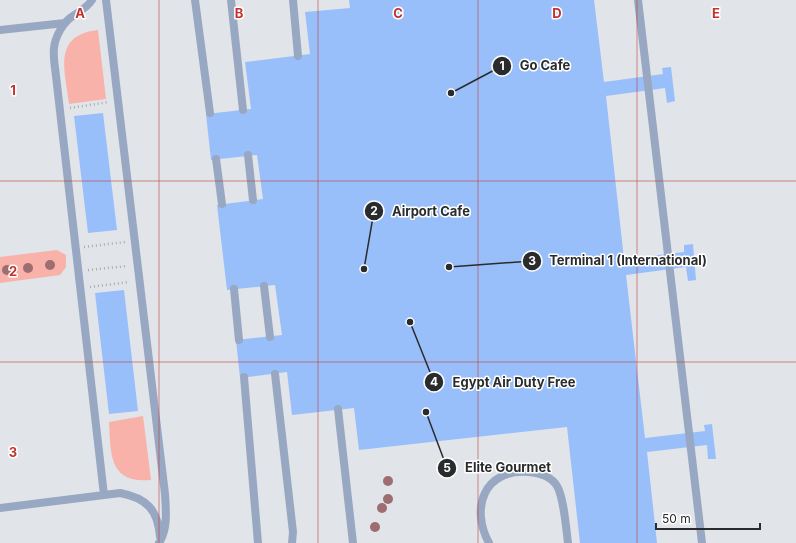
<svg xmlns="http://www.w3.org/2000/svg" width="796" height="543" viewBox="0 0 796 543" font-family="Inter,sans-serif">
	<style>
		.green { fill: #f8b2a9 }
		.building { fill: #99bffb }
		.lines { fill: none; stroke-linecap: round; stroke-linejoin: round }
		.path { stroke: #a8abae; stroke-width: 2.5; stroke-dasharray: 1 3; stroke-linecap: butt }
		.service { stroke: #98a8c3; stroke-width: 8 }
		.tree { fill: #9e6d6f }
		.grid { fill: none; stroke: #c2332f; stroke-width: 1; stroke-opacity: 0.55 }
		.grid-label { font-size: 13px; text-anchor: middle; font-weight: bold; fill: #c2332f; stroke: #fff; stroke-width: 3; stroke-linejoin: round; paint-order: stroke }
		.leader { fill: none; stroke: #2a2b2c; stroke-width: 1.5 }
		.callout-dot { fill: #2a2b2c; stroke: #fff; stroke-width: 1.5 }
		.mark-label { font-size: 12px; text-anchor: middle; font-weight: bold; fill: #fff }
		.callout-label { font-size: 13px; text-anchor: middle; font-weight: bold; fill: #2a2b2c; stroke: #fff; stroke-width: 3; stroke-linejoin: round; paint-order: stroke }
	</style>
	<rect width="100%" height="100%" fill="#e1e4e8"/>
	<path class="green" d="M 98,30 L 106,99 L 69,104 C 65,71 52,35 98,30 Z
		M 57,250 L 66,255 L 66,267 L 60,275 L 0,283 L 0,257 Z
		M 143,416 L 151,480 C 108,484 111,453 109,422 Z"/>
	<path class="building" d="M 349,0 L 594,0 L 604,82 L 663,74 L 662,68 L 671,67 L 675,101 L 667,103 L 665,88 L 606,96 L 624,259 L 684,252 L 684,245 L 693,244 L 696,280 L 688,281 L 686,267 L 626,275 L 645,438 L 705,431 L 704,425 L 712,424 L 716,459 L 708,459 L 707,445 L 647,452 L 657,543 L 580,543 L 567,427 L 359,450 L 354,408 L 292,415 L 287,372 L 240,378 L 236,340 L 282,335 L 275,285 L 227,290 L 217,205 L 263,199 L 257,155 L 211,160 L 206,114 L 251,109 L 245,62 L 310,54 L 305,12 L 350,8 Z
		M 103,113 L 117,230 L 88,233 L 74,116 Z
		M 124,290 L 138,411 L 109,414 L 95,293 Z"/>
	<g class="lines">
		<path class="path" d="M 70,108 L 109,102
			M 84,247 L 125,242
			M 88,270 L 127,266
			M 90,287 L 129,282"/>
		<path class="service" d="M 92,0 C 87,8 80,11 73,16 C 63,22 55,37 54,48 C 53,57 55,67 56,76 L 104,495
			M 106,0 L 165,494 C 166,511 168,529 159,543
			M 195,0 L 210,113
			M 231,0 L 243,110
			M 293,0 L 298,56
			M 638,0 L 702,543
			M 0,30 L 65,23
			M 248,155 L 253,200
			M 216,159 L 222,204
			M 264,286 L 270,337
			M 234,289 L 239,340
			M 275,374 L 293,532 L 292,543
			M 244,377 L 258,543
			M 338,409 L 353,543
			M 0,508 L 120,493 C 147,498 158,510 160,537
			M 489,543 C 470,508 484,469 528,472 C 540,473 551,476 557,486 C 564,498 566,528 568,543"/>
	</g>
	<g class="tree">
		<circle cx="50" cy="265" r="5"/>
		<circle cx="28" cy="268" r="5"/>
		<circle cx="7" cy="270" r="5"/>
		<circle cx="388" cy="481" r="5"/>
		<circle cx="388" cy="499" r="5"/>
		<circle cx="382" cy="508" r="5"/>
		<circle cx="375" cy="527" r="5"/>
	</g>
	<path class="grid" d="M 159,0 L 159,543M 318,0 L 318,543M 478,0 L 478,543M 637,0 L 637,543M 0,181 L 796,181M 0,362 L 796,362"/>
	<g class="grid-label">
		<text x="80" y="18">A</text>
		<text x="239" y="18">B</text>
		<text x="398" y="18">C</text>
		<text x="557" y="18">D</text>
		<text x="716" y="18">E</text>
		<text x="13" y="95">1</text>
		<text x="13" y="276">2</text>
		<text x="13" y="457">3</text>
	</g>
	<path class="leader" d="M451 93L502 66M364 269L374 211M449 267L532 261M410 322L434 382M426 412L447 468"/>
	<g class="callout-dot">
		<circle cx="451" cy="93" r="4"/>
		<circle cx="364" cy="269" r="4"/>
		<circle cx="449" cy="267" r="4"/>
		<circle cx="410" cy="322" r="4"/>
		<circle cx="426" cy="412" r="4"/>
		<circle cx="502" cy="66" r="10"/>
		<circle cx="374" cy="211" r="10"/>
		<circle cx="532" cy="261" r="10"/>
		<circle cx="434" cy="382" r="10"/>
		<circle cx="447" cy="468" r="10"/>
	</g>
	<g class="mark-label">
		<text x="502" y="70">1</text>
		<text x="374" y="215">2</text>
		<text x="532" y="265">3</text>
		<text x="434" y="386">4</text>
		<text x="447" y="472">5</text>
	</g>
	<g class="callout-label">
		<text x="545" y="70">Go Cafe</text>
		<text x="431" y="216">Airport Cafe</text>
		<text x="628" y="265">Terminal 1 (International)</text>
		<text x="514" y="387">Egypt Air Duty Free</text>
		<text x="508" y="472">Elite Gourmet</text>
	</g>
	<path d="M656 523v6h104v-6" fill="none" stroke="#2a2b2c" stroke-width="2"/>
	<text x="662" y="523" font-size="12" fill="#2a2b2c" stroke="#ffffff" stroke-width="3" paint-order="stroke">50 m</text>
</svg>
